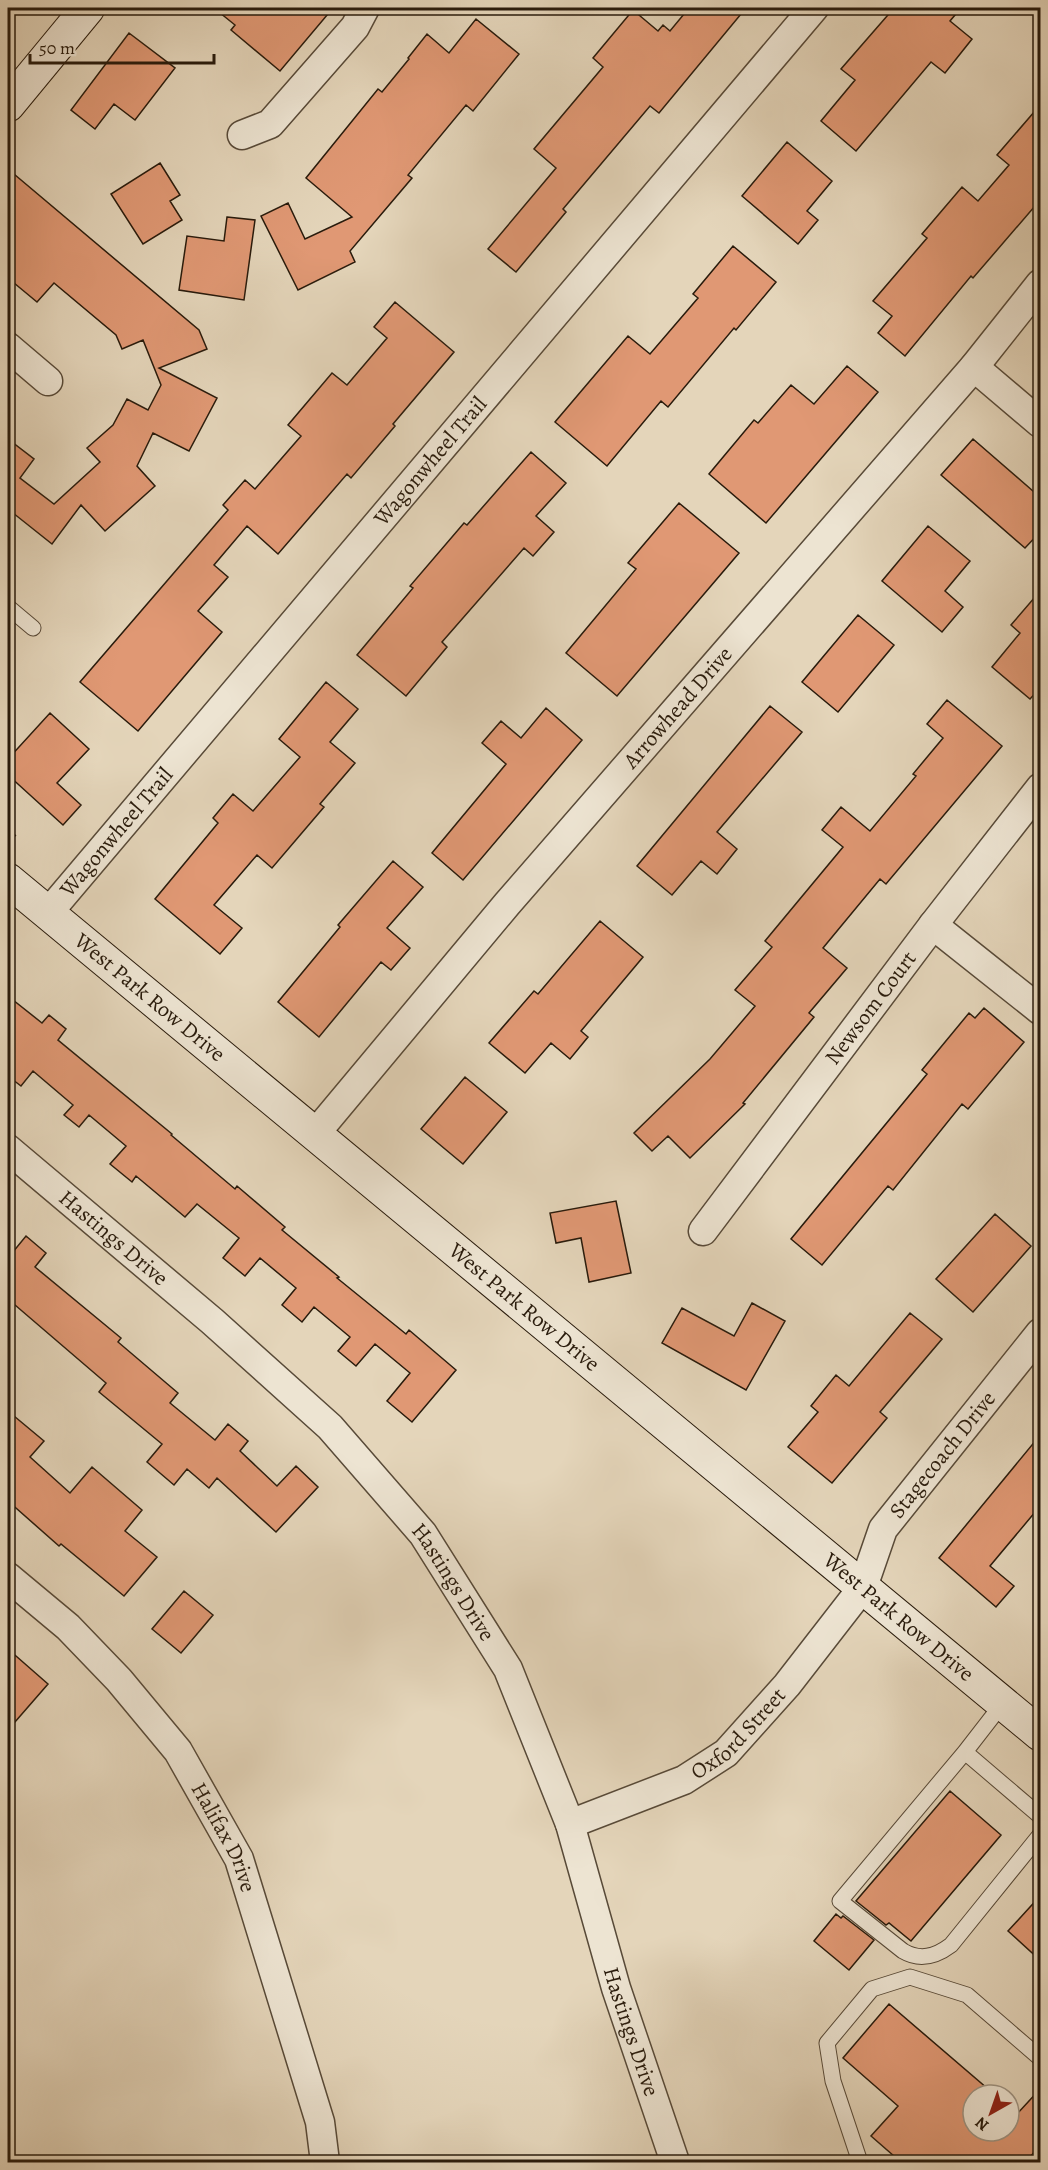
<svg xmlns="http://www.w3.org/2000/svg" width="1048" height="2170" viewBox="0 0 1048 2170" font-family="Alegreya,serif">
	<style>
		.building { fill: #e09874; stroke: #291b0c; stroke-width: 1.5 }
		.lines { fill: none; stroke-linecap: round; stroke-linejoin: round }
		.lane-casing { stroke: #584a38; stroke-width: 17 }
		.street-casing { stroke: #584a38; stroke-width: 31 }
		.secondary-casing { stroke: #291b0c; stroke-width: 35 }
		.path { stroke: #291b0c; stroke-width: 4; stroke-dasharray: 4.5 3; stroke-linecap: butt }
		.lane { stroke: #ede4d2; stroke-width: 15 }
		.street { stroke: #ede4d2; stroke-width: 28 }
		.secondary { stroke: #ede4d2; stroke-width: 33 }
		.labels { text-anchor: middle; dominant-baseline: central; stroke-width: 4.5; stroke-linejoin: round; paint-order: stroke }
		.street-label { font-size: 22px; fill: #291b0c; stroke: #ede4d2 }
	</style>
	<rect width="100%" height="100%" fill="#e4d5ba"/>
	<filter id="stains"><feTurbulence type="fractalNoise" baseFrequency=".00333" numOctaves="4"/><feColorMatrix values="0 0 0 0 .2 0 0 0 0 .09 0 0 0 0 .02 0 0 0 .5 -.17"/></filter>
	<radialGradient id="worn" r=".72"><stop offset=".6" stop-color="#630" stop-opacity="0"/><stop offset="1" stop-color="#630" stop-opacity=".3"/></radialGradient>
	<path class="building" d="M 214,8 L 333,8 L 280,71 L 231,30 L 235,25 Z
		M 689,8 L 746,8 L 659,113 L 650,106 L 563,209 L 566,212 L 516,272 L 488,249 L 556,168 L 534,149 L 603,67 L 593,58 L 633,10 L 658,31 L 663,25 L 670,31 Z
		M 894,8 L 961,8 L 950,21 L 972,39 L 945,73 L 931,62 L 856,151 L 821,121 L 855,80 L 841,69 Z
		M 476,19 L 519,54 L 473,111 L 466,105 L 408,175 L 412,178 L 350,251 L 355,262 L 298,290 L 261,216 L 288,203 L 305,239 L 352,217 L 306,178 L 378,89 L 382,92 L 409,59 L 408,58 L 427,34 L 449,53 Z
		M 129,33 L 175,68 L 135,120 L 114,104 L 95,129 L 71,110 Z
		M 1041,104 L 1041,199 L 973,278 L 971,276 L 905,356 L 878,333 L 892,316 L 873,301 L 927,238 L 922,234 L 962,187 L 978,201 L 1009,165 L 997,155 Z
		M 787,142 L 832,181 L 807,211 L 818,220 L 798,244 L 742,196 Z
		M 160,163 L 180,195 L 170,201 L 182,220 L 143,244 L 111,194 Z
		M 8,169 L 199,330 L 207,349 L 159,368 L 217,398 L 189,451 L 153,433 L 137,466 L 155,486 L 105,531 L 81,505 L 52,544 L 8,509 L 8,439 L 34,459 L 20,478 L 54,504 L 100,462 L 87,448 L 113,425 L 127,399 L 148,410 L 161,385 L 143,340 L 122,349 L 116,335 L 54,283 L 37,302 L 8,278 Z
		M 227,217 L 255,220 L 244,300 L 179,290 L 187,236 L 224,241 Z
		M 733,246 L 776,282 L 736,330 L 734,328 L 668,407 L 661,401 L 607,466 L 555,422 L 628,336 L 650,354 L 698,298 L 693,294 Z
		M 395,302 L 454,352 L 393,424 L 395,426 L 351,478 L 347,474 L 278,554 L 247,526 L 214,565 L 228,577 L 198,611 L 222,632 L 138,731 L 80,682 L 228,510 L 223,505 L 245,480 L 255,489 L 301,436 L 288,425 L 332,373 L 347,385 L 387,338 L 374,327 Z
		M 847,366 L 878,392 L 766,523 L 709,474 L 754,420 L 758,423 L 791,385 L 814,404 Z
		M 973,439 L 1041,498 L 1041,531 L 1025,548 L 941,475 Z
		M 531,452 L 566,483 L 536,516 L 554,532 L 533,556 L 524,548 L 442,642 L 447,647 L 406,696 L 357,655 L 413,588 L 410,586 L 464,523 L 467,525 Z
		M 679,503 L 739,553 L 617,696 L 566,653 L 636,569 L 628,563 Z
		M 928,526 L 970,561 L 945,591 L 963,607 L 942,632 L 882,581 Z
		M 1041,590 L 1041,687 L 1030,699 L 992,667 L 1020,633 L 1011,625 Z
		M 858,615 L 894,645 L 838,712 L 802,682 Z
		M 326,682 L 358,709 L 330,742 L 355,763 L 320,804 L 324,807 L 272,868 L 257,855 L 214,905 L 242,928 L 220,954 L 155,899 L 218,823 L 213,818 L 233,794 L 253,811 L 300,757 L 279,739 Z
		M 947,700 L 1002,746 L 886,884 L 880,879 L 823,948 L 847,968 L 809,1013 L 814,1017 L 743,1103 L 745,1104 L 690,1158 L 668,1136 L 652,1151 L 634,1133 L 710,1059 L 755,1006 L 735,990 L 772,947 L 765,941 L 843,847 L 822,830 L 841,807 L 870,831 L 916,776 L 913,774 L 943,738 L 927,724 Z
		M 770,706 L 802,732 L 717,832 L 737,849 L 717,874 L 701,861 L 672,895 L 637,866 Z
		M 546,708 L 582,740 L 463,880 L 432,853 L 506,764 L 482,743 L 501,721 L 521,738 Z
		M 50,713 L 89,749 L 57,783 L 81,805 L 63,825 L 8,775 L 8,759 Z
		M 393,861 L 423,887 L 387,928 L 410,948 L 391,970 L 381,962 L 319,1037 L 278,1002 L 340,927 L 338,925 Z
		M 600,921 L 643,957 L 581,1031 L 588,1037 L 570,1059 L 551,1043 L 525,1073 L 489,1043 L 534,991 L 538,994 Z
		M 8,996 L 42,1023 L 49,1015 L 66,1029 L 58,1040 L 172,1134 L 171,1135 L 235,1189 L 237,1186 L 285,1227 L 282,1230 L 339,1277 L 337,1278 L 406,1334 L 409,1330 L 456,1370 L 412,1422 L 387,1401 L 410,1373 L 375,1344 L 356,1366 L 338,1351 L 350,1337 L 314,1307 L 302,1322 L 282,1305 L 296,1288 L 260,1258 L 245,1276 L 223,1258 L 239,1238 L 197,1204 L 185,1217 L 136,1176 L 132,1182 L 110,1164 L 126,1146 L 89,1115 L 79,1127 L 64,1115 L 73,1105 L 33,1071 L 21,1086 L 8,1076 Z
		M 984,1008 L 1024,1042 L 968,1109 L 962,1104 L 893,1190 L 888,1186 L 822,1265 L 791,1239 L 927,1074 L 922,1070 L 969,1013 L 975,1018 Z
		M 465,1077 L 507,1112 L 463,1164 L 421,1129 Z
		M 616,1201 L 631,1273 L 589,1282 L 581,1238 L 556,1243 L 550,1213 Z
		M 995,1214 L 1031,1246 L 973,1312 L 936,1279 Z
		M 26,1236 L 46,1253 L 35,1267 L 121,1338 L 118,1342 L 178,1393 L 170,1403 L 215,1440 L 228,1424 L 248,1441 L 240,1451 L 277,1486 L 296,1466 L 318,1487 L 276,1532 L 217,1478 L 209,1488 L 187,1469 L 174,1485 L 147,1462 L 162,1444 L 99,1392 L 106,1383 L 8,1299 L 8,1258 Z
		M 752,1303 L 785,1321 L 746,1390 L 662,1343 L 682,1308 L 734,1336 Z
		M 910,1313 L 942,1339 L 880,1412 L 887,1418 L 832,1483 L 788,1447 L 818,1412 L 811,1406 L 836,1375 L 849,1386 Z
		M 8,1411 L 44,1441 L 30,1457 L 70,1493 L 92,1467 L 142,1510 L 125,1531 L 157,1557 L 124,1596 L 61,1544 L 59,1546 L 8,1501 Z
		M 1041,1434 L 1041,1505 L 990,1566 L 1014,1586 L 996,1607 L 939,1558 Z
		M 184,1591 L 213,1615 L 181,1653 L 152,1629 Z
		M 8,1649 L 48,1684 L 8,1730 Z
		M 950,1791 L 1001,1835 L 911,1941 L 889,1923 L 886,1925 L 856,1901 Z
		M 1041,1895 L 1041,1961 L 1008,1931 Z
		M 836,1914 L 841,1918 L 843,1916 L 874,1940 L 849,1970 L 814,1941 Z
		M 889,2004 L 995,2095 L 973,2095 L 973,2131 L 1009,2131 L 1009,2107 L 1017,2114 L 1041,2088 L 1041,2144 L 1025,2163 L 902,2163 L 871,2136 L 898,2106 L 843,2058 Z"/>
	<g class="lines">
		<g class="lane-casing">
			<path id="lane" d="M 8,607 L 33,628
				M 1003,1703 L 965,1752 L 840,1901 L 903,1951 C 920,1961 935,1957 951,1945 L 1040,1835
				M 965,1752 L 1040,1816
				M 860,2162 L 833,2081 L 827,2043 L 872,1989 L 910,1977 L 967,1995 L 1040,2058"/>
		</g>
		<g class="street-casing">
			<g id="street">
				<path d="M 242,135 L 270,124 L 355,27 L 365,8"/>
				<path d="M 8,347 L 48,381"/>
				<path d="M 974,367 L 1040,423"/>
				<path id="s1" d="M 48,913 L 814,8"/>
				<path d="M 933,925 L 1040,1010"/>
				<path id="s2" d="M 315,1134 L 507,904 L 974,367 L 1040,284"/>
				<path id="s3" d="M 8,1149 L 212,1321 L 330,1427 L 423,1534 L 508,1669 L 570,1824 L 616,1988 L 675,2162"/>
				<path id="s4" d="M 703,1231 L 933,925 L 1040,788"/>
				<path id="s5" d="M 8,1577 L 68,1627 L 119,1680 L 178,1751 L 239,1859 L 320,2122 L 325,2162"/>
				<path id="s6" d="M 570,1824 L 684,1780 L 726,1753 L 787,1685 L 863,1587 L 883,1529 L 1040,1333"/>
			</g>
		</g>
		<g class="secondary-casing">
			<g id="secondary">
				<path d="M 8,105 L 88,8"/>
				<path id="s7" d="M 8,880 L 1040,1734"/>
			</g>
		</g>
		<path class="path" d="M 13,836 L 15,834"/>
		<use href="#lane" class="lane"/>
		<use href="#street" class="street"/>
		<use href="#secondary" class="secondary"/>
	</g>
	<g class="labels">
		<g class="street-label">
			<text stroke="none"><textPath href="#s1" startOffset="592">Wagonwheel Trail</textPath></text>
			<text stroke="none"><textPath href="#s2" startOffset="560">Arrowhead Drive</textPath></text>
			<text stroke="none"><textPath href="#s1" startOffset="106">Wagonwheel Trail</textPath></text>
			<text stroke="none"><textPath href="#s7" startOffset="184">West Park Row Drive</textPath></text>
			<text stroke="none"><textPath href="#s4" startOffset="279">Newsom Court</textPath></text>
			<text stroke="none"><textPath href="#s3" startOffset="138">Hastings Drive</textPath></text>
			<text stroke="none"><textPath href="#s7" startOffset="670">West Park Row Drive</textPath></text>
			<text stroke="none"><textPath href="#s6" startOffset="544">Stagecoach Drive</textPath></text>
			<text stroke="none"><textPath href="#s3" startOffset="624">Hastings Drive</textPath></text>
			<text stroke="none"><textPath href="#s7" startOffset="1156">West Park Row Drive</textPath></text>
			<text stroke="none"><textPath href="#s6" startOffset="194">Oxford Street</textPath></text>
			<text stroke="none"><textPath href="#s5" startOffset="342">Halifax Drive</textPath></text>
			<text stroke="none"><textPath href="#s3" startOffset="1110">Hastings Drive</textPath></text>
		</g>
	</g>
	<rect width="1048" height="2170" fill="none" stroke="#e4d5ba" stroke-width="30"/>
	<rect x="9" y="9" width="1030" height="2152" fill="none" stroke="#291b0c" stroke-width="3"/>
	<rect x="15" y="15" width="1018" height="2140" fill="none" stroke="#291b0c" stroke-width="1.5"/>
	<g transform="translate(991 2113) rotate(220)"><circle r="28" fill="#ede4d2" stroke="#9f9483" stroke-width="1.5"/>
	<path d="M0-4.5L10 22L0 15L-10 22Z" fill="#8f2418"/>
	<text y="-9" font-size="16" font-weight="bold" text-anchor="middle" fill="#291b0c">N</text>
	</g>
	<path d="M30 54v9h184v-9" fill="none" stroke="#291b0c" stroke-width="3"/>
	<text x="39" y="54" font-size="18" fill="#291b0c" stroke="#ede4d2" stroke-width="4.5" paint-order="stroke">50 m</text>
	<rect width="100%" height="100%" filter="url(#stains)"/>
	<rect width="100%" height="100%" fill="url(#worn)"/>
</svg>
